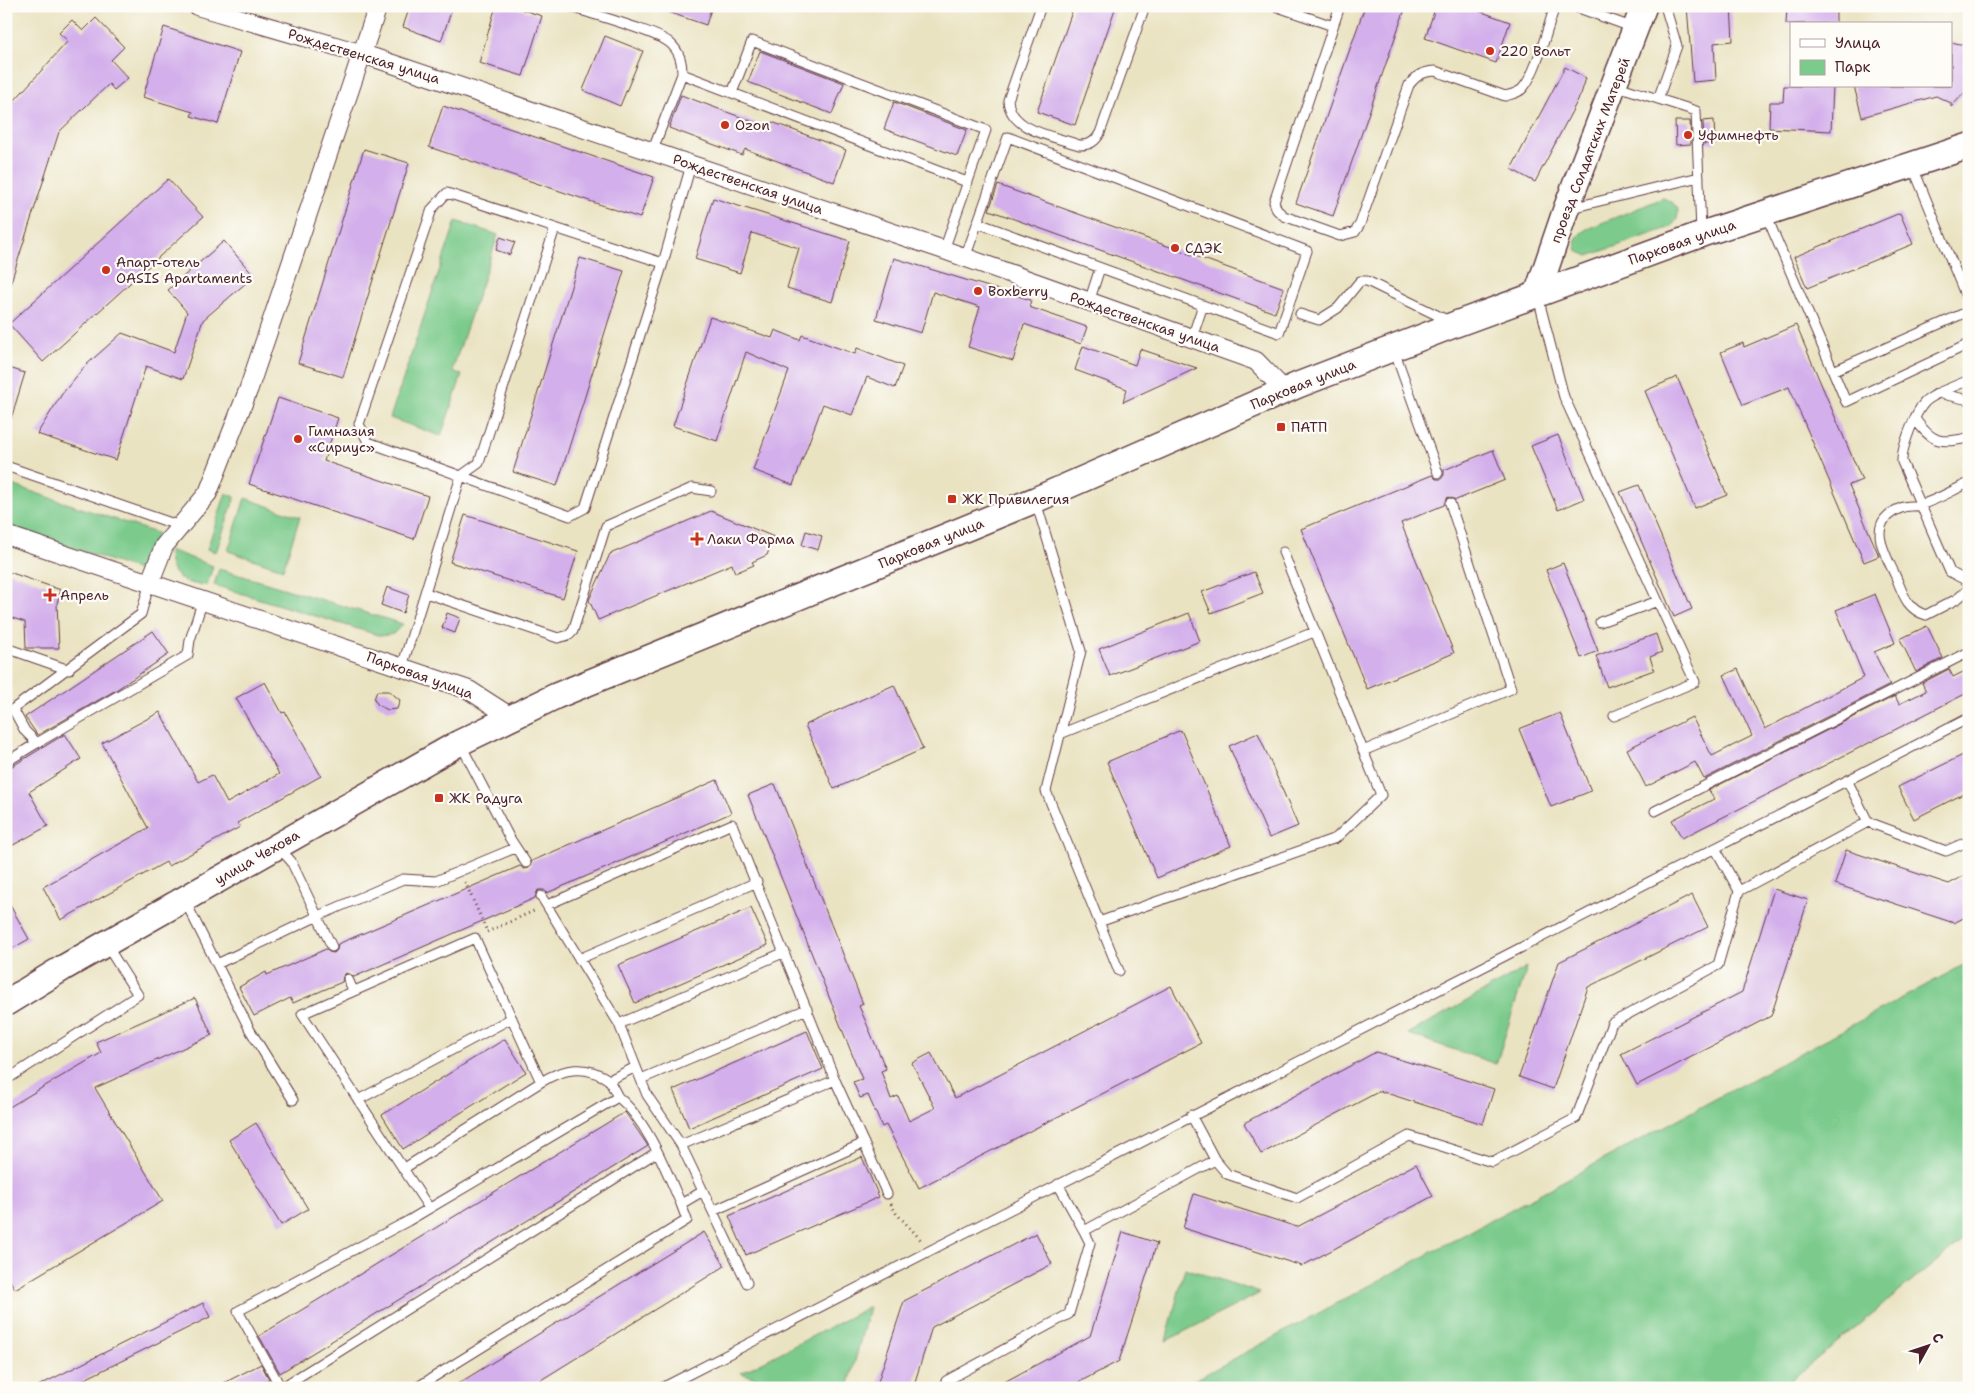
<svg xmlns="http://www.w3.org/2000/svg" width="1975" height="1394" viewBox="0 0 1975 1394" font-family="'Shantell Sans',sans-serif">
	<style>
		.green { fill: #7bcb8c; stroke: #62755c }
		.building { fill: #d3afeb }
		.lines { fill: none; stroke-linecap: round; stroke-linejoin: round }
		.lane-casing { stroke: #623c42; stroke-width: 11 }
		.street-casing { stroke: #623c42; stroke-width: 20 }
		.secondary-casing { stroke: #623c42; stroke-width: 28 }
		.path { stroke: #623c42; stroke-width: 3; stroke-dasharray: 1 4; stroke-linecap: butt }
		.lane { stroke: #fff; stroke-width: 9 }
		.street { stroke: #fff; stroke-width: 18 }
		.secondary { stroke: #fff; stroke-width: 25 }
		.poi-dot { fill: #c8321e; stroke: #fdfcf7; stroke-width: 2 }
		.labels { text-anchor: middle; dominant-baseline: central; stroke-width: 4.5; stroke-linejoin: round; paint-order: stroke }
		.poi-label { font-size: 14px; fill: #4a1f2b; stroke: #fdfcf7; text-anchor: start }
		.street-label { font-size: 14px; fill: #4a1f2b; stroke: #fdfcf7 }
	</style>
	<rect width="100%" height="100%" fill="#fdfcf7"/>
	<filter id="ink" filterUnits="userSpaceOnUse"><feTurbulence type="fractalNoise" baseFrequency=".02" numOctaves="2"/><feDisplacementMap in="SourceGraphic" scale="10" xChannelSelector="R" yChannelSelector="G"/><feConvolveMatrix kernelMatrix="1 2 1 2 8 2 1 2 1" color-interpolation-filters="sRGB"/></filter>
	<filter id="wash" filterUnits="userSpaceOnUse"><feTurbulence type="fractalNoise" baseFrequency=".0096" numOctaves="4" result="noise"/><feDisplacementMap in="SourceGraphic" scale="20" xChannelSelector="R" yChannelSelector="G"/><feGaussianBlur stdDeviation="1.12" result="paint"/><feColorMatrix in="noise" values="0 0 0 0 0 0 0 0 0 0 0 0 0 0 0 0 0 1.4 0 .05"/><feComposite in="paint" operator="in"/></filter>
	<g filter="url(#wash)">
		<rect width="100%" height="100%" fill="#eae3c2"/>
		<path class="green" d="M 1663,198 L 1672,202 L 1678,209 L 1677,219 L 1671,227 L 1588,256 L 1577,251 C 1573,240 1577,235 1587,229 Z
			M 456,221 L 498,235 L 452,371 L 462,375 L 441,436 L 390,418 Z
			M 6,483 L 162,535 L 147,573 L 6,525 Z
			M 226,493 L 235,497 L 216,552 L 207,549 Z
			M 245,498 L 300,517 L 283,569 L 228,551 Z
			M 169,550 L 213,566 L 207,585 C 182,585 168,575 169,550 Z
			M 219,569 L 403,624 L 393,634 L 381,636 L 214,585 Z
			M 1969,962 L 1969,1235 L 1781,1388 L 1180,1388 Z
			M 1527,967 L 1496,1064 L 1408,1034 Z
			M 1185,1268 L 1260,1293 L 1166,1341 Z
			M 869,1307 L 848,1388 L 784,1388 L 741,1373 Z"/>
		<g id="blocks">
			<path class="building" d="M 410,6 L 453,6 L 441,41 L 403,27 Z
				M 496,6 L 511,6 L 542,16 L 523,76 L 479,63 Z
				M 660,6 L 703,6 L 711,9 L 706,25 L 659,9 Z
				M 1074,6 L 1116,6 L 1075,125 L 1037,112 Z
				M 1365,6 L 1406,6 L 1333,216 L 1296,203 Z
				M 1436,6 L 1465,6 L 1510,22 L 1496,63 L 1425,38 Z
				M 1687,6 L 1731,6 L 1733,41 L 1714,43 L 1716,80 L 1693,82 Z
				M 1787,6 L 1836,6 L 1836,24 L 1786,24 Z
				M 96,18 L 124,47 L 111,60 L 128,78 L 114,90 L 109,84 L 59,132 L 9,288 L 6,287 L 6,122 L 14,101 L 68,41 L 59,33 L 72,20 L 83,31 Z
				M 164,27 L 240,52 L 218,124 L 191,116 L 193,112 L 143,97 Z
				M 605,36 L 643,51 L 620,106 L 583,90 Z
				M 1951,42 L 1969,46 L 1969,88 L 1951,107 L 1951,103 L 1936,96 L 1862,117 L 1854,86 L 1951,86 Z
				M 760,51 L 844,83 L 832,114 L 748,82 Z
				M 1565,67 L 1586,78 L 1581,94 L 1535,182 L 1511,169 Z
				M 1784,86 L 1833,86 L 1831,131 L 1769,128 L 1770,102 L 1783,102 Z
				M 681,95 L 770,128 L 772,122 L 846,150 L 834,182 L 745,149 L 742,155 L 669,128 Z
				M 894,102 L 967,130 L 957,156 L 884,129 Z
				M 443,106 L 654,177 L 640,218 L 429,147 Z
				M 1714,120 L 1715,143 L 1704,144 L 1703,121 Z
				M 1675,121 L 1690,121 L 1691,144 L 1676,145 Z
				M 364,149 L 409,163 L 343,377 L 298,363 Z
				M 168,179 L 203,217 L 43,362 L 9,324 Z
				M 998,185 L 1284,288 L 1275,313 L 989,210 Z
				M 713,198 L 850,241 L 832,302 L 787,288 L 799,248 L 752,233 L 740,273 L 695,259 Z
				M 1900,213 L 1913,244 L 1807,288 L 1794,257 Z
				M 500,237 L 515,242 L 510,255 L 496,250 Z
				M 224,241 L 254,276 L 203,320 L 183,379 L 146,366 L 116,460 L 37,434 L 62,394 L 85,366 L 122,333 L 174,352 L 187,312 L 168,290 Z
				M 580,258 L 624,271 L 557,486 L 513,472 Z
				M 894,258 L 1031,300 L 1029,307 L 1087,327 L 1081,344 L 1024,324 L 1013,361 L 968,347 L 980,307 L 933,292 L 921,333 L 876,319 Z
				M 710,317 L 772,338 L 775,330 L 800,340 L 802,335 L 855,354 L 857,348 L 903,366 L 895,388 L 867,377 L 852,415 L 823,404 L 793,485 L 753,470 L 789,371 L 746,352 L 717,441 L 673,426 Z
				M 1796,325 L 1862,480 L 1849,485 L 1879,556 L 1864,562 L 1789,387 L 1743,405 L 1721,352 L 1743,343 L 1744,347 Z
				M 1083,346 L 1135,365 L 1140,349 L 1197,368 L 1123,402 L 1127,389 L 1075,370 Z
				M 6,367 L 25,373 L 10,422 L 6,422 Z
				M 1677,377 L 1727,495 L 1695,508 L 1645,391 Z
				M 278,398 L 338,418 L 324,461 L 428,496 L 414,539 L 249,484 Z
				M 1558,435 L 1584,499 L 1558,510 L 1531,446 Z
				M 1493,450 L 1505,480 L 1456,500 L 1448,497 L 1444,505 L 1401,523 L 1454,653 L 1367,689 L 1301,529 L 1432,475 L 1436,479 L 1441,479 L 1444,475 L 1444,470 Z
				M 1639,485 L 1692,609 L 1674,617 L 1620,492 Z
				M 711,511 L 774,537 L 767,555 L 752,562 L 754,565 L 735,573 L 732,564 L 598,620 L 589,600 L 610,554 Z
				M 465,515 L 578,551 L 563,598 L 450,562 Z
				M 806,531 L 822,536 L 818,550 L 802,545 Z
				M 1563,563 L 1598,651 L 1581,658 L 1546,570 Z
				M 6,571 L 61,590 L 57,603 L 59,648 L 26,648 L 25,622 L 6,616 Z
				M 1254,572 L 1263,593 L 1211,613 L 1202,592 Z
				M 387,587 L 409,595 L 403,613 L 381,605 Z
				M 1875,594 L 1895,643 L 1874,652 L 1890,685 L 1704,779 L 1695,762 L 1646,787 L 1627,749 L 1692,717 L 1712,756 L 1752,736 L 1724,675 L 1738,669 L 1765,729 L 1864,677 L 1836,610 Z
				M 447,613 L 460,618 L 455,633 L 442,628 Z
				M 1189,613 L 1200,641 L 1110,676 L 1099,649 Z
				M 1927,626 L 1943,658 L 1916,672 L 1900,639 Z
				M 153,631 L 169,654 L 116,690 L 38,735 L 36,733 L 25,717 Z
				M 1656,634 L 1662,652 L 1650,657 L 1654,670 L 1607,687 L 1596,656 Z
				M 1949,669 L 1953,677 L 1969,669 L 1969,692 L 1682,838 L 1672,820 L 1714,799 L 1709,790 L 1895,696 L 1899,704 L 1926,691 L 1922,683 Z
				M 265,682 L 282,713 L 285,712 L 321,776 L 237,823 L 240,827 L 168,866 L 166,862 L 61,920 L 43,887 L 148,828 L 102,743 L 160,712 L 198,782 L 212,775 L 227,803 L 279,774 L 236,698 Z
				M 894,685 L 923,749 L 834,789 L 805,725 Z
				M 377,691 L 389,691 L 400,700 L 397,709 L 388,710 L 378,705 L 374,699 Z
				M 1560,713 L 1591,791 L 1551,807 L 1519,729 Z
				M 1181,730 L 1231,846 L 1157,878 L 1107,762 Z
				M 1258,733 L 1298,826 L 1269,838 L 1229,746 Z
				M 65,734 L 81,759 L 29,792 L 48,826 L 6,849 L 6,770 Z
				M 1969,752 L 1969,791 L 1914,819 L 1898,787 Z
				M 717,780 L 731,813 L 608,867 L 547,893 L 544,890 L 538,890 L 535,898 L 354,977 L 346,973 L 343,976 L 342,982 L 293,1003 L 290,998 L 254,1016 L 239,987 L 266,972 L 267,975 L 326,949 L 329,952 L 334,953 L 337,950 L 338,944 L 520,866 L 524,869 L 529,868 L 532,861 Z
				M 775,784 L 863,1004 L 859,1006 L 886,1069 L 881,1071 L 891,1099 L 898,1096 L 909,1121 L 935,1108 L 912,1063 L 931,1053 L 955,1098 L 1171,986 L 1201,1043 L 919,1188 L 886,1125 L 882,1127 L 868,1095 L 860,1098 L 853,1082 L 862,1079 L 748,795 Z
				M 1846,850 L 1949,884 L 1969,873 L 1969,915 L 1954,923 L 1835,884 Z
				M 1774,889 L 1808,900 L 1771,1016 L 1637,1085 L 1621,1054 L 1742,992 Z
				M 1692,895 L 1708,927 L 1588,987 L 1553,1089 L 1519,1077 L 1559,962 Z
				M 6,898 L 29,939 L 6,952 Z
				M 751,908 L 768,945 L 635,1003 L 618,965 Z
				M 195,998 L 212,1035 L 95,1088 L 163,1201 L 15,1289 L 6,1274 L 6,1109 L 101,1053 L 96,1042 Z
				M 807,1031 L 823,1069 L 689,1128 L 673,1090 Z
				M 505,1039 L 526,1072 L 403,1149 L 382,1115 Z
				M 1376,1052 L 1494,1089 L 1483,1124 L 1380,1091 L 1261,1154 L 1244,1123 Z
				M 625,1112 L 648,1146 L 280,1373 L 259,1336 Z
				M 256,1123 L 308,1209 L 281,1225 L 229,1140 Z
				M 862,1157 L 879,1197 L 746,1255 L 729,1216 Z
				M 1416,1164 L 1433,1196 L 1302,1266 L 1183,1228 L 1194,1194 L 1297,1227 Z
				M 704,1232 L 725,1266 L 528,1388 L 451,1388 Z
				M 1123,1232 L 1157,1243 L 1119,1361 L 1068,1388 L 993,1388 L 1090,1336 Z
				M 1036,1233 L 1052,1264 L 932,1327 L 913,1388 L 876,1388 L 904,1301 Z
				M 203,1303 L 210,1317 L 83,1380 L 86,1388 L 34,1388 Z
				M 261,1364 L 269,1379 L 263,1383 L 266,1388 L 214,1388 Z"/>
		</g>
	</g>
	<g filter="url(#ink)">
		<use href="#blocks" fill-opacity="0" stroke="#623c42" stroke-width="1"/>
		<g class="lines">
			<g class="lane-casing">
				<path id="lane" d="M 569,6 C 590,14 656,31 670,43 C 680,52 682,62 682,74 L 652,152
					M 1041,6 L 1008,100 C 1010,131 1054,136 1079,145 C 1090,145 1095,142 1100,133 L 1145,6
					M 1275,6 L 1333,26
					M 1340,6 L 1274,202 L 1277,210 L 1284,216 L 1340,236 L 1355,232 L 1360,224 L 1409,85 C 1417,75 1422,72 1435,71 L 1505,96 C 1512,94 1519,93 1523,88 C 1536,74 1548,26 1555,6
					M 1573,6 L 1634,28
					M 682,74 L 967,182
					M 1614,85 L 1696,111 L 1701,231
					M 732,93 L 752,41 L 986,130 L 944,250
					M 1658,99 L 1677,46 L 1665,6
					M 1912,165 L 1969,304
					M 1571,208 L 1699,177
					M 1766,215 L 1833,371
					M 965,258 L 1008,137 L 1307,251 L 1279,333 L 978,223
					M 663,263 L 447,193 L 432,209 L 359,424 L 368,442 L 570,516 L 585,508 L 663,263 L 691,165
					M 1538,297 L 1564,397 L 1695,682 L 1614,716
					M 1089,302 L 1100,268
					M 1969,311 L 1833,371 L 1846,402 L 1969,344
					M 1300,314 L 1319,320 L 1338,308 L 1360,281 L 1367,281 L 1451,322
					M 1192,338 L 1203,305
					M 1394,350 L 1438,473
					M 1969,380 L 1938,393 L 1969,400
					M 1938,393 C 1934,396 1928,399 1925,402 C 1915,412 1901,449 1902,462 L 1950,572 L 1969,582
					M 1915,419 C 1933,444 1940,443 1969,438
					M 6,466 L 180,526
					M 1969,483 C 1953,490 1937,500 1920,505 C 1914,507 1907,505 1901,508 C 1865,522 1884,551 1895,575 C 1903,593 1906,609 1926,615 L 1957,599 L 1969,589
					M 1036,502 L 1081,651 L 1046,791 L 1119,971
					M 426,593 L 558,638 L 569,635 L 573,631 L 606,526 L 692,488 L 711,491
					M 1600,622 L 1658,601
					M 6,648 L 69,670
					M 402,667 L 461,476 L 479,463 L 555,228
					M 1060,734 L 1314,632
					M 37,743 L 188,655 L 190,640 L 203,600
					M 461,745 L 509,837 L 526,863
					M 1363,751 L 1511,689 L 1450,503
					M 6,762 L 37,743 L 25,731 L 13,709 L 141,614 L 150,582
					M 1847,780 L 1868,822
					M 1655,811 L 1969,652
					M 279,848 L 291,861 L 332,947
					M 1715,848 L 1739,891
					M 541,896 L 619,1024 L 785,952
					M 185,901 L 250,1030 L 293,1100
					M 547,905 L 732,824 L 835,1080 L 887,1194
					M 1099,922 L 1336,838 L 1381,795 L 1283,552
					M 579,959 L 757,882
					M 217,964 L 318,916 L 403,879 L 436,881 L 515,848
					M 348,979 L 353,990
					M 619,1024 L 647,1095 L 681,1145 L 747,1283
					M 641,1079 L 807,1009
					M 6,1080 L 138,995 L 107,946
					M 618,1097 C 647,1120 666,1170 681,1204
					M 358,1100 L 512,1018
					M 1191,1115 L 1215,1160
					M 681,1145 L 835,1080
					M 403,1169 L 541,1082 C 564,1068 586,1064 609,1080
					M 1058,1184 L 1084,1231
					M 429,1208 L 302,1014 L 475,938 L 541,1082
					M 713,1211 L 864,1143
					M 6,1333 L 6,1334
					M 281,1388 L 238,1311 L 408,1221 L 618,1097 L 609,1080 L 636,1067
					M 281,1388 L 657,1152
					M 416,1388 L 687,1220 L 681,1204 L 703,1191
					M 662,1388 L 1969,718
					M 944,1388 L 946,1381 L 1069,1314 L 1090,1243 L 1084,1231 L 1215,1160 L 1227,1174 L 1297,1198 L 1409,1136 L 1492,1162 L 1576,1118 L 1612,1023 L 1718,965 L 1739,891 L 1868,822 L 1946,851 L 1969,841"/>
			</g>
			<g class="street-casing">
				<path id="street" d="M 197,6 L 363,54 L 944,250 L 1256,361 L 1285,391
					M 6,535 L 469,690 L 511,717
					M 150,582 L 164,546 L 208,493 L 249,388 L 378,6"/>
			</g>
			<g class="secondary-casing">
				<path id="secondary" d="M 1537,294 L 1566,209 L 1644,6
					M 6,1003 L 63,968 L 459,743 L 556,696 L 1035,500 L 1298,385 L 1456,324 L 1702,234 L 1969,146"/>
			</g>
			<path class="path" d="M 465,882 L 486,929
				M 487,932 L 536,910
				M 891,1204 L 896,1213 L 922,1241"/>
			<use href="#lane" class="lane"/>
			<use href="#street" class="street"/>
			<use href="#secondary" class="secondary"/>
		</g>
	</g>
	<g class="poi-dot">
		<circle cx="1490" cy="51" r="5"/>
		<circle cx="725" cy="125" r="5"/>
		<circle cx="1688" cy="135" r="5"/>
		<circle cx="1175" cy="248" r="5"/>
		<circle cx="106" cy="270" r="5"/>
		<circle cx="978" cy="291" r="5"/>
		<rect x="1276" y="422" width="10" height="10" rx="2.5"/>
		<circle cx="298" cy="439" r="5"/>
		<rect x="947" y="494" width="10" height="10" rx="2.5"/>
		<path d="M694.5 531.5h5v5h5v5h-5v5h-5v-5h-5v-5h5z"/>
		<path d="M47.5 587.5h5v5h5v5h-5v5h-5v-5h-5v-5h5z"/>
		<rect x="434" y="793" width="10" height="10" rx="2.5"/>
	</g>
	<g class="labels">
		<g class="poi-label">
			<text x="1500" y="51">220 Вольт</text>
			<text x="735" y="125">Ozon</text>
			<text x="1698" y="135">Уфимнефть</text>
			<text x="1185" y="248">СДЭК</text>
			<text x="116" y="262">Апарт-отель<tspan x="116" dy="16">OASIS Apartaments</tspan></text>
			<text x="988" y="291">Boxberry</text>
			<text x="1291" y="427">ПАТП</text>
			<text x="308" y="431">Гимназия<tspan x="308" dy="16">«Сириус»</tspan></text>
			<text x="962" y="499">ЖК Привилегия</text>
			<text x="707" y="539">Лаки Фарма</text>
			<text x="60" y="595">Апрель</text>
			<text x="449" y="798">ЖК Радуга</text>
		</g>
		<g class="street-label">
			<text transform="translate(364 56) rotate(17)">Рождественская улица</text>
			<text transform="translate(1590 150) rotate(-69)">проезд Солдатских Матерей</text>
			<text transform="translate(748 184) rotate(19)">Рождественская улица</text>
			<text transform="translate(1682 242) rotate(-19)">Парковая улица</text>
			<text transform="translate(1145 322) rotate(19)">Рождественская улица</text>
			<text transform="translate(1303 384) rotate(-22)">Парковая улица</text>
			<text transform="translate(931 543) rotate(-22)">Парковая улица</text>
			<text transform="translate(420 675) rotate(20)">Парковая улица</text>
			<text transform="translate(257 857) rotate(-30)">улица Чехова</text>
		</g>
	</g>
	<rect width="1975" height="1394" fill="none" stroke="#fdfcf7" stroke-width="25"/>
	<rect x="1790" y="22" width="162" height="65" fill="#fdfcf7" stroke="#b5a4a5"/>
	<rect x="1800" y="39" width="25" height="8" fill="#ffffff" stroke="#b5a4a5"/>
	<text x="1835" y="48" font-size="15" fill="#4a1f2b">Улица</text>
	<rect x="1800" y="60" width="25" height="15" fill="#7bcb8c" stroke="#b5a4a5"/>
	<text x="1835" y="72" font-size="15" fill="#4a1f2b">Парк</text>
	<g transform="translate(1928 1346) rotate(50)" stroke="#fdfcf7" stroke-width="4" paint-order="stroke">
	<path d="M0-4L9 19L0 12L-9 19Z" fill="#4a1f2b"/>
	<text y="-8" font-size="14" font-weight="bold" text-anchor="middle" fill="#4a1f2b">С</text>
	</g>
</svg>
